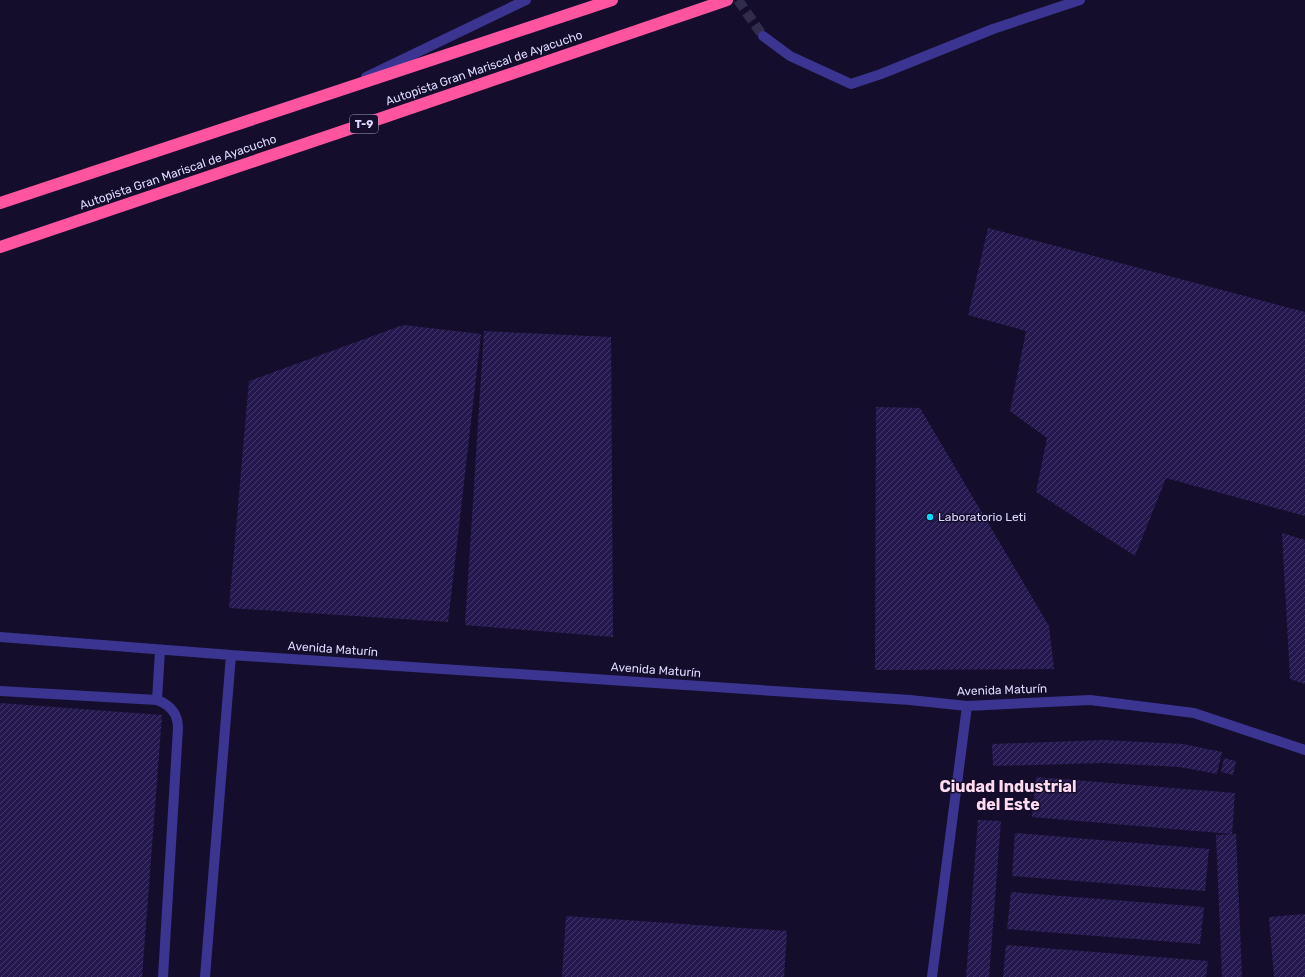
<svg xmlns="http://www.w3.org/2000/svg" width="1305" height="977" viewBox="0 0 1305 977" font-family="Rubik,sans-serif">
	<style>
		.building { fill: url(#building-hatch) }
		.lines { fill: none; stroke-linecap: round; stroke-linejoin: round }
		.minor-tunnel { stroke: #322c4c; stroke-width: 10; stroke-dasharray: 10 5; stroke-linecap: butt }
		.minor { stroke: #3b3490; stroke-width: 10 }
		.highway { stroke: #ff54a0; stroke-width: 12 }
		.poi-dot { fill: #05ddff; stroke: #140e2c; stroke-width: 1.5 }
		.labels { text-anchor: middle; dominant-baseline: central; stroke-width: 3; stroke-linejoin: round; paint-order: stroke }
		.shield { fill: #140e2c; stroke: #a19cc0; stroke-width: 1 }
		.shield-label { font-size: 11px; font-weight: bold; fill: #ded9ff }
		.street-label { font-size: 12px; fill: #ded9ff; stroke: #140e2c }
		.poi-label { font-size: 12px; fill: #ded9ff; stroke: #140e2c; text-anchor: start }
		.district-label { font-size: 16px; font-weight: bold; fill: #ffdbf0; stroke: #140e2c }
	</style>
	<defs>
		<pattern id="building-hatch" width="6" height="6" patternUnits="userSpaceOnUse"><rect width="6" height="6" fill="#25184f"/><path d="M-1 1l2-2M0 6l6-6M5 7l2-2" fill="none" stroke="#443969"/></pattern>
	</defs>
	<rect width="100%" height="100%" fill="#140e2c"/>
	<path class="building" d="M 988,228 L 1305,312 L 1305,516 L 1166,478 L 1135,556 L 1036,492 L 1047,438 L 1010,411 L 1026,331 L 968,315 Z
		M 403,325 L 481,334 L 448,622 L 229,608 L 249,381 Z
		M 484,331 L 611,337 L 613,637 L 465,625 Z
		M 876,407 L 920,408 L 1049,626 L 1054,669 L 875,670 Z
		M 1282,533 L 1305,540 L 1305,684 L 1290,679 Z
		M 0,703 L 162,715 L 142,977 L 0,977 Z
		M 1104,740 L 1183,744 L 1222,752 L 1217,774 L 1180,767 L 1104,763 L 993,766 L 992,744 Z
		M 1224,758 L 1236,761 L 1233,775 L 1221,772 Z
		M 1036,777 L 1235,793 L 1232,834 L 1032,817 Z
		M 978,820 L 1001,821 L 989,977 L 966,977 Z
		M 1015,833 L 1209,849 L 1205,891 L 1012,876 Z
		M 1236,834 L 1242,977 L 1222,977 L 1216,835 Z
		M 1011,892 L 1204,907 L 1200,944 L 1007,929 Z
		M 1305,914 L 1305,977 L 1274,977 L 1269,917 Z
		M 566,916 L 787,931 L 784,977 L 562,977 Z
		M 1006,945 L 1208,961 L 1206,977 L 1003,977 Z"/>
	<g class="lines">
		<path class="minor-tunnel" d="M 738,0 L 763,36"/>
		<path class="minor" d="M 763,36 L 790,56 L 851,84 L 881,74 L 993,29 L 1080,0
			M 366,77 L 526,0
			M 0,637 L 231,655 L 910,700 L 967,706 L 1090,700 L 1194,713 L 1305,750
			M 0,691 L 157,700 C 170,705 178,713 178,728 L 163,977
			M 157,700 L 160,650
			M 205,977 L 231,655
			M 932,977 L 967,706"/>
		<path class="highway" d="M 0,203 L 612,0
			M 0,247 L 370,122 L 727,0"/>
	</g>
	<circle class="poi-dot" cx="930" cy="517" r="4"/>
	<g class="labels">
		<rect class="shield" x="350" y="115" width="28" height="18" rx="3"/>
		<g class="shield-label">
			<text x="364" y="124">T-9</text>
		</g>
		<g class="street-label">
			<text transform="translate(484 68) rotate(-19)">Autopista Gran Mariscal de Ayacucho</text>
			<text transform="translate(178 172) rotate(-19)">Autopista Gran Mariscal de Ayacucho</text>
			<text transform="translate(333 649) rotate(4)">Avenida Maturín</text>
			<text transform="translate(656 670) rotate(4)">Avenida Maturín</text>
			<text transform="translate(1002 690) rotate(-2)">Avenida Maturín</text>
		</g>
		<g class="poi-label">
			<text x="938" y="517">Laboratorio Leti</text>
		</g>
		<g class="district-label">
			<text x="1008" y="786">Ciudad Industrial<tspan x="1008" dy="18">del Este</tspan></text>
		</g>
	</g>
</svg>
